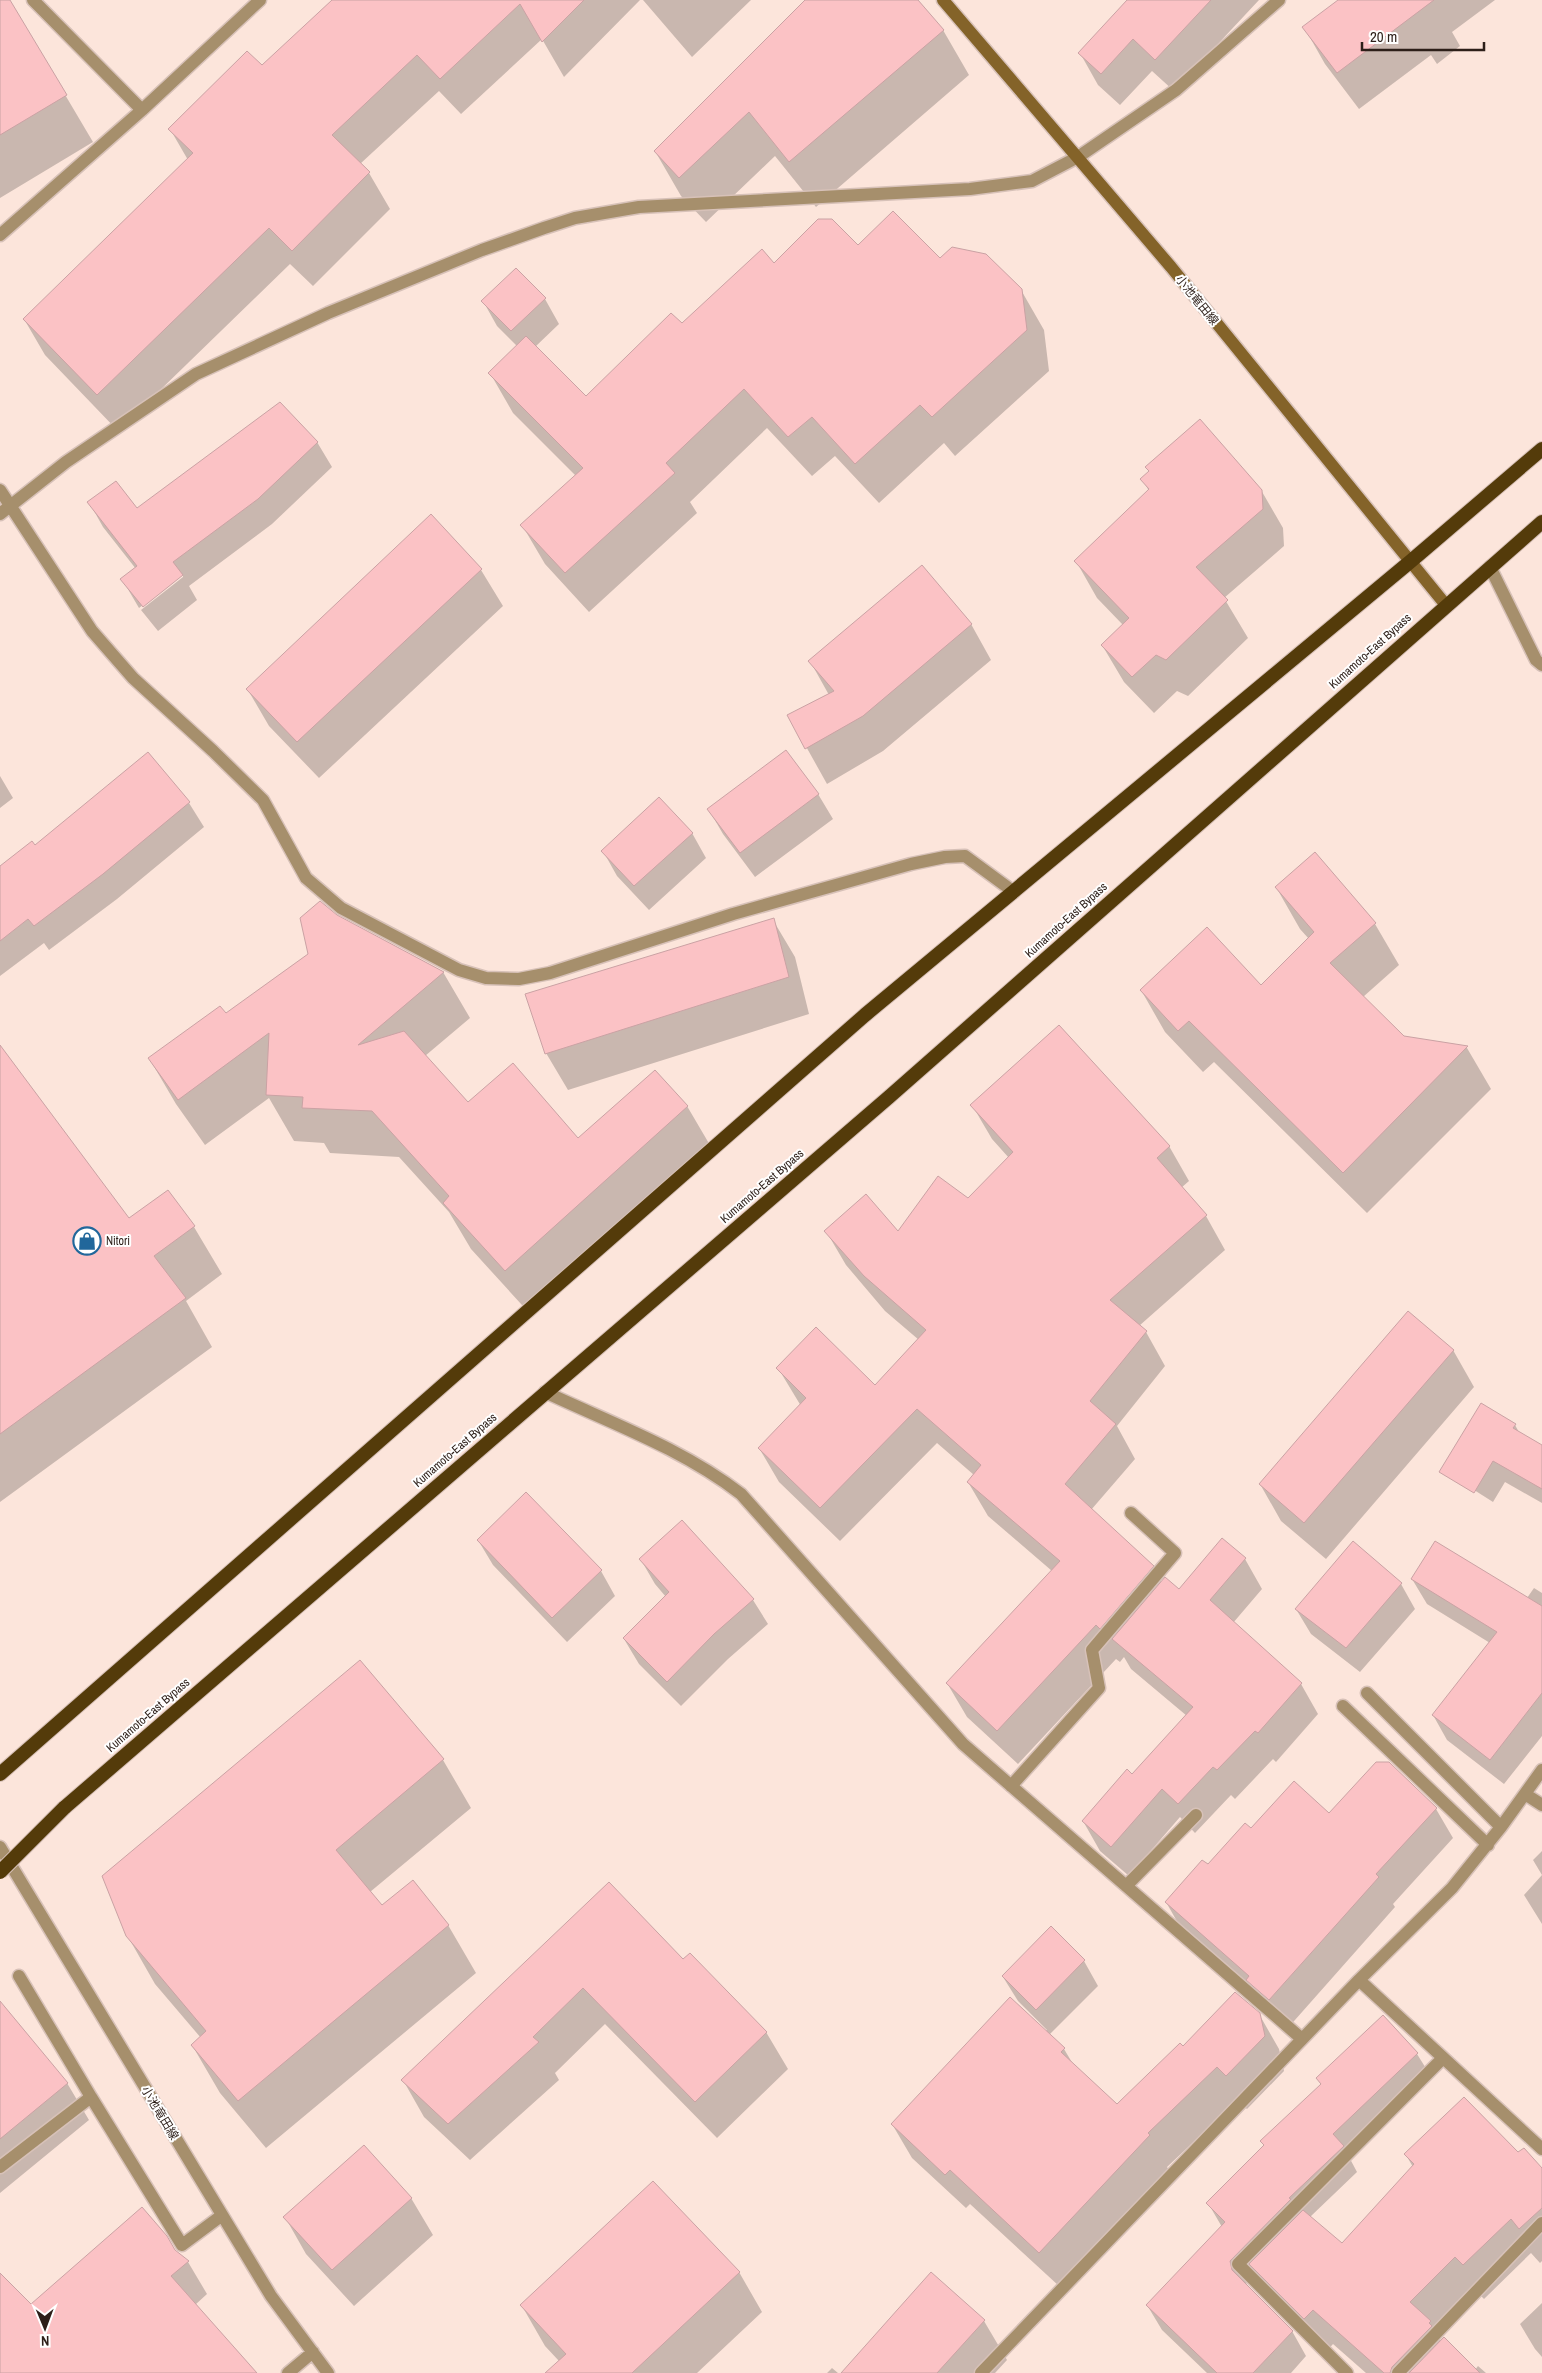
<svg xmlns="http://www.w3.org/2000/svg" width="1542" height="2373" viewBox="0 0 1542 2373" font-family="'Archivo Narrow','Noto Sans JP',sans-serif">
	<style>
		.shadow { fill: #0003 }
		.building { fill: #fbc2c5; stroke: #caa2a4 }
		.lines { fill: none; stroke-linecap: round; stroke-linejoin: round }
		.minor-casing { stroke: #d7c1b8; stroke-width: 15 }
		.secondary-casing { stroke: #d7c1b8; stroke-width: 15 }
		.trunk-casing { stroke: #d7c1b8; stroke-width: 16 }
		.minor { stroke: #a68f6c; stroke-width: 12 }
		.secondary { stroke: #846329; stroke-width: 12 }
		.trunk { stroke: #543b0a; stroke-width: 14 }
		.trunk-bridge-casing { stroke: #d7c1b8; stroke-width: 16; stroke-linecap: butt }
		.trunk-bridge { stroke: #543b0a; stroke-width: 14 }
		.labels { text-anchor: middle; dominant-baseline: central; stroke-width: 4; stroke-linejoin: round; paint-order: stroke }
		.street-label { font-size: 12px; fill: #2d1f19; stroke: #fff }
		.poi-label { font-size: 12px; fill: #2d1f19; stroke: #fff; text-anchor: start }
	</style>
	<rect width="100%" height="100%" fill="#fce5db"/>
	<path class="shadow" d="M 0,0 L 9,0 L 93,142 L 0,198 Z
		M 334,0 L 640,0 L 564,77 L 542,39 L 461,114 L 439,91 L 360,164 L 369,173 L 390,209 L 313,286 L 290,264 L 118,431 L 45,355 L 24,319 L 188,160 L 170,129 L 262,67 Z
		M 643,0 L 751,0 L 692,57 Z
		M 806,0 L 916,0 L 943,30 L 969,75 L 816,207 L 775,156 L 706,222 L 681,196 L 655,151 Z
		M 1129,0 L 1259,0 L 1174,91 L 1152,71 L 1120,105 L 1098,85 L 1080,53 Z
		M 1340,0 L 1495,0 L 1452,32 L 1460,46 L 1437,64 L 1431,55 L 1359,109 L 1325,64 L 1304,27 Z
		M 858,247 L 940,259 L 1021,290 L 1044,330 L 1049,371 L 955,456 L 944,443 L 879,503 L 835,456 L 812,476 L 767,428 L 690,502 L 697,513 L 589,612 L 545,564 L 522,525 L 576,476 L 513,413 L 490,373 L 517,346 L 497,326 L 483,301 L 545,299 L 559,324 L 535,347 L 586,397 L 682,325 L 774,265 Z
		M 317,442 L 332,467 L 272,524 L 189,586 L 197,600 L 158,631 L 141,610 L 183,577 L 183,574 L 139,608 L 122,579 L 136,569 L 103,527 L 89,502 L 137,509 Z
		M 1142,479 L 1261,490 L 1283,528 L 1284,546 L 1224,598 L 1248,638 L 1188,696 L 1177,691 L 1154,713 L 1124,682 L 1102,645 L 1123,625 L 1097,598 L 1076,561 L 1149,491 Z
		M 431,516 L 481,570 L 503,606 L 319,778 L 269,726 L 248,690 Z
		M 971,624 L 991,660 L 883,751 L 827,784 L 789,716 L 829,695 L 810,661 Z
		M 0,776 L 13,798 L 0,808 Z
		M 818,794 L 833,819 L 755,877 L 723,834 L 709,810 Z
		M 189,803 L 204,827 L 117,899 L 49,950 L 44,943 L 0,976 L 0,868 L 34,847 Z
		M 692,833 L 706,858 L 649,910 L 617,876 L 603,851 Z
		M 1276,887 L 1375,924 L 1399,965 L 1363,997 L 1404,1037 L 1467,1048 L 1491,1089 L 1367,1213 L 1214,1062 L 1203,1072 L 1165,1032 L 1141,990 L 1261,987 L 1309,939 L 1300,929 Z
		M 336,916 L 443,972 L 470,1018 L 425,1056 L 468,1103 L 578,1140 L 687,1106 L 714,1152 L 532,1316 L 471,1249 L 449,1212 L 399,1157 L 330,1153 L 324,1143 L 294,1141 L 269,1098 L 205,1145 L 176,1104 L 149,1058 L 225,1015 L 309,954 Z
		M 773,920 L 795,957 L 809,1014 L 568,1090 L 546,1053 Z
		M 0,1047 L 128,1220 L 168,1191 L 194,1227 L 222,1274 L 186,1301 L 212,1347 L 0,1502 Z
		M 972,1105 L 1169,1146 L 1189,1181 L 1181,1188 L 1206,1216 L 1225,1250 L 1139,1326 L 1146,1332 L 1165,1366 L 1117,1426 L 1135,1459 L 1091,1510 L 1153,1566 L 1162,1583 L 1179,1591 L 1245,1559 L 1262,1589 L 1233,1623 L 1301,1684 L 1318,1714 L 1276,1762 L 1273,1759 L 1235,1799 L 1231,1795 L 1195,1833 L 1180,1817 L 1129,1876 L 1100,1851 L 1083,1821 L 1132,1776 L 1187,1716 L 1131,1669 L 1124,1657 L 1120,1662 L 1116,1659 L 1018,1764 L 967,1717 L 947,1683 L 1052,1571 L 988,1516 L 968,1482 L 974,1475 L 937,1443 L 840,1541 L 779,1482 L 759,1448 L 801,1406 L 778,1368 L 875,1386 L 919,1340 L 885,1311 L 846,1265 L 826,1231 L 898,1233 L 968,1200 L 1009,1158 L 992,1139 Z
		M 1453,1350 L 1474,1387 L 1326,1559 L 1281,1521 L 1260,1484 Z
		M 1515,1425 L 1520,1434 L 1542,1447 L 1542,1503 L 1505,1482 L 1493,1502 L 1460,1481 Z
		M 478,1540 L 601,1571 L 615,1596 L 567,1642 L 493,1565 Z
		M 641,1560 L 753,1600 L 768,1624 L 728,1659 L 681,1706 L 639,1664 L 624,1639 L 666,1597 L 655,1584 Z
		M 1412,1579 L 1527,1598 L 1534,1588 L 1542,1593 L 1542,1736 L 1504,1784 L 1447,1740 L 1433,1715 L 1490,1643 L 1427,1604 Z
		M 1401,1584 L 1415,1609 L 1360,1672 L 1311,1634 L 1296,1609 Z
		M 360,1662 L 443,1760 L 471,1808 L 370,1892 L 382,1907 L 448,1925 L 476,1973 L 266,2148 L 220,2093 L 192,2045 L 201,2038 L 155,1984 L 127,1935 Z
		M 1436,1809 L 1453,1838 L 1393,1904 L 1395,1907 L 1287,2029 L 1183,1932 L 1166,1902 L 1208,1866 L 1329,1815 Z
		M 1542,1851 L 1542,1924 L 1524,1895 L 1542,1875 L 1533,1860 Z
		M 609,1884 L 683,1961 L 766,2032 L 788,2069 L 717,2138 L 605,2024 L 555,2073 L 559,2080 L 470,2160 L 424,2117 L 403,2080 Z
		M 1084,1961 L 1098,1986 L 1049,2035 L 1064,2049 L 1073,2064 L 1117,2106 L 1183,2048 L 1259,2014 L 1279,2049 L 1284,2071 L 1247,2109 L 1237,2101 L 1167,2167 L 1169,2170 L 1059,2286 L 970,2204 L 966,2208 L 912,2158 L 892,2124 L 1047,2030 L 1018,2001 L 1003,1977 Z
		M 1383,2017 L 1417,2054 L 1432,2078 L 1349,2157 L 1357,2172 L 1310,2217 L 1342,2245 L 1413,2167 L 1406,2155 L 1518,2154 L 1542,2170 L 1542,2261 L 1540,2263 L 1531,2253 L 1484,2299 L 1476,2291 L 1435,2332 L 1441,2342 L 1475,2370 L 1478,2366 L 1486,2373 L 1366,2373 L 1333,2344 L 1325,2353 L 1271,2299 L 1256,2273 L 1246,2284 L 1292,2331 L 1306,2356 L 1291,2373 L 1207,2373 L 1162,2330 L 1147,2305 L 1222,2227 L 1208,2203 L 1265,2147 L 1261,2141 L 1321,2085 L 1318,2079 Z
		M 0,2035 L 67,2083 L 89,2120 L 0,2193 Z
		M 411,2198 L 433,2235 L 354,2306 L 306,2254 L 285,2217 Z
		M 174,2250 L 188,2262 L 207,2294 L 195,2305 L 254,2373 L 0,2373 L 0,2274 L 30,2306 Z
		M 739,2272 L 762,2312 L 697,2373 L 547,2373 L 559,2361 L 545,2346 L 522,2306 Z
		M 1542,2303 L 1542,2357 L 1535,2349 L 1520,2324 Z
		M 984,2321 L 1007,2360 L 995,2373 L 843,2373 Z
		M 832,2368 L 838,2373 L 827,2373 Z"/>
	<path class="building" d="M 0,0 L 10,0 L 67,95 L 0,135 Z
		M 332,0 L 584,0 L 542,42 L 520,4 L 440,79 L 417,55 L 332,135 L 370,172 L 292,251 L 269,228 L 97,395 L 23,319 L 193,153 L 168,129 L 247,51 L 262,65 Z
		M 805,0 L 918,0 L 944,30 L 789,162 L 749,112 L 679,178 L 654,151 Z
		M 1211,0 L 1155,60 L 1133,39 L 1101,74 L 1078,53 L 1127,0 Z
		M 1338,0 L 1434,0 L 1337,73 L 1302,27 Z
		M 893,211 L 940,258 L 952,247 L 986,254 L 1022,289 L 1027,330 L 932,417 L 920,405 L 855,464 L 812,417 L 788,437 L 744,389 L 666,463 L 675,473 L 565,573 L 520,525 L 583,468 L 488,373 L 526,336 L 586,396 L 671,313 L 682,323 L 762,249 L 774,263 L 818,219 L 832,219 L 858,245 Z
		M 516,268 L 546,298 L 511,331 L 481,301 Z
		M 280,402 L 318,442 L 258,499 L 173,562 L 183,575 L 143,607 L 120,579 L 137,566 L 87,502 L 116,481 L 137,508 Z
		M 1200,419 L 1262,490 L 1263,509 L 1196,567 L 1228,600 L 1166,660 L 1156,655 L 1132,677 L 1101,645 L 1129,618 L 1074,561 L 1149,489 L 1140,479 L 1149,471 L 1145,467 Z
		M 431,514 L 482,569 L 297,742 L 246,689 Z
		M 922,565 L 972,624 L 863,716 L 805,749 L 787,715 L 834,691 L 808,661 Z
		M 786,750 L 819,794 L 740,853 L 707,809 Z
		M 148,752 L 190,802 L 103,874 L 34,926 L 28,919 L 0,941 L 0,866 L 32,841 L 35,845 Z
		M 659,797 L 693,833 L 634,886 L 601,851 Z
		M 1315,852 L 1376,923 L 1330,963 L 1404,1036 L 1468,1046 L 1343,1173 L 1189,1021 L 1178,1031 L 1140,990 L 1207,927 L 1261,985 L 1314,932 L 1275,887 Z
		M 320,901 L 337,915 L 444,972 L 358,1045 L 404,1031 L 468,1102 L 513,1063 L 578,1138 L 655,1070 L 688,1106 L 505,1271 L 443,1203 L 449,1196 L 372,1111 L 302,1108 L 303,1097 L 266,1095 L 269,1033 L 178,1100 L 148,1058 L 220,1006 L 226,1013 L 308,954 L 300,918 Z
		M 774,918 L 789,977 L 545,1054 L 525,994 Z
		M 1059,1025 L 1170,1146 L 1157,1158 L 1207,1215 L 1110,1300 L 1147,1331 L 1090,1401 L 1116,1424 L 1065,1484 L 1154,1566 L 1100,1629 L 1096,1625 L 997,1731 L 946,1683 L 1060,1561 L 967,1482 L 981,1465 L 917,1409 L 820,1508 L 758,1448 L 806,1398 L 776,1368 L 816,1327 L 875,1385 L 926,1330 L 864,1276 L 824,1231 L 866,1194 L 898,1231 L 938,1176 L 968,1198 L 1013,1152 L 970,1105 Z
		M 0,1045 L 129,1218 L 168,1190 L 195,1226 L 154,1256 L 186,1298 L 0,1434 Z
		M 1408,1311 L 1454,1350 L 1304,1523 L 1259,1484 Z
		M 1481,1403 L 1516,1424 L 1513,1428 L 1542,1445 L 1542,1489 L 1493,1461 L 1474,1493 L 1439,1472 Z
		M 526,1492 L 602,1570 L 552,1618 L 477,1540 Z
		M 682,1520 L 754,1599 L 714,1634 L 667,1682 L 623,1638 L 669,1592 L 639,1559 Z
		M 1222,1538 L 1246,1558 L 1210,1600 L 1302,1683 L 1258,1733 L 1255,1731 L 1217,1770 L 1213,1767 L 1178,1804 L 1162,1789 L 1111,1847 L 1082,1821 L 1127,1769 L 1132,1774 L 1193,1707 L 1112,1639 L 1165,1577 L 1179,1589 Z
		M 1353,1541 L 1402,1583 L 1346,1648 L 1295,1609 Z
		M 1435,1541 L 1542,1606 L 1542,1693 L 1490,1760 L 1432,1715 L 1497,1632 L 1411,1579 Z
		M 360,1660 L 444,1759 L 336,1850 L 382,1905 L 413,1880 L 449,1925 L 238,2101 L 191,2045 L 206,2031 L 126,1936 L 102,1876 Z
		M 1376,1762 L 1389,1762 L 1437,1808 L 1376,1874 L 1379,1877 L 1269,2000 L 1246,1980 L 1249,1976 L 1165,1902 L 1202,1860 L 1208,1864 L 1245,1823 L 1251,1828 L 1294,1781 L 1329,1813 Z
		M 609,1882 L 683,1959 L 690,1953 L 767,2032 L 695,2102 L 583,1988 L 533,2037 L 539,2042 L 448,2124 L 401,2080 Z
		M 1051,1926 L 1085,1960 L 1036,2010 L 1002,1976 Z
		M 1235,1992 L 1260,2013 L 1265,2036 L 1226,2076 L 1217,2067 L 1148,2133 L 1150,2135 L 1039,2253 L 950,2170 L 945,2175 L 891,2124 L 1010,1997 L 1065,2048 L 1061,2052 L 1117,2104 L 1180,2043 L 1183,2046 Z
		M 0,2001 L 68,2083 L 0,2139 Z
		M 1383,2015 L 1418,2053 L 1333,2134 L 1344,2146 L 1289,2198 L 1291,2199 L 1230,2261 L 1232,2270 L 1293,2331 L 1253,2373 L 1217,2373 L 1146,2305 L 1225,2222 L 1206,2203 L 1264,2145 L 1260,2141 L 1321,2084 L 1316,2078 Z
		M 1464,2097 L 1518,2152 L 1524,2148 L 1542,2168 L 1542,2208 L 1519,2229 L 1511,2219 L 1463,2265 L 1455,2257 L 1410,2302 L 1431,2321 L 1429,2323 L 1432,2326 L 1392,2367 L 1390,2373 L 1384,2373 L 1313,2310 L 1304,2319 L 1249,2264 L 1303,2210 L 1342,2243 L 1414,2164 L 1404,2154 Z
		M 364,2145 L 412,2198 L 332,2270 L 283,2217 Z
		M 653,2181 L 740,2272 L 632,2373 L 545,2373 L 566,2354 L 520,2305 Z
		M 142,2207 L 167,2236 L 175,2250 L 189,2261 L 171,2276 L 257,2373 L 0,2373 L 0,2273 L 31,2304 Z
		M 931,2272 L 985,2320 L 937,2373 L 841,2373 Z
		M 1444,2337 L 1480,2373 L 1409,2373 Z"/>
	<g class="lines">
		<g class="minor-casing">
			<path id="minor" d="M 33,0 L 142,110
				M 0,235 L 142,110 L 260,0
				M 0,490 L 92,631 L 133,678 L 213,751 L 263,800 L 306,878 L 341,908 L 459,970 L 486,978 L 519,979 L 550,973 L 733,914 L 911,864 L 945,857 L 965,856 L 1014,892
				M 0,514 L 66,462 L 196,374 L 328,313 L 482,250 L 544,228 L 575,218 L 639,207 L 970,189 L 1032,181 L 1078,157 L 1176,90 L 1279,0
				M 1490,567 L 1536,660 L 1542,665
				M 545,1392 C 611,1423 683,1449 741,1494 L 963,1744 L 1302,2039
				M 1367,1693 L 1501,1827
				M 1343,1706 L 1488,1845
				M 1011,1786 L 1099,1688 L 1092,1650 L 1175,1553 L 1131,1513
				M 1525,1794 L 1542,1805
				M 0,1847 L 271,2296 L 328,2373
				M 1126,1886 L 1196,1815
				M 1359,1980 L 1542,2149
				M 91,2097 L 182,2245 L 221,2216
				M 0,2167 L 91,2097 L 19,1976
				M 288,2373 L 313,2352
				M 981,2373 L 1359,1980 L 1452,1888 L 1501,1827 L 1542,1770
				M 1347,2373 L 1238,2264 L 1443,2058
				M 1398,2373 L 1542,2223"/>
		</g>
		<g class="secondary-casing">
			<path id="secondary" d="M 943,0 L 1171,267 L 1445,604"/>
		</g>
		<g class="trunk-casing">
			<path id="trunk" d="M 0,1774 L 865,1015 L 1411,561 L 1542,449
				M 64,1808 L 889,1097 L 1542,522"/>
		</g>
		<use href="#minor" class="minor"/>
		<use href="#secondary" class="secondary"/>
		<use href="#trunk" class="trunk"/>
		<g class="trunk-bridge-casing">
			<path id="trunk-bridge" d="M 0,1872 L 64,1808"/>
		</g>
		<use href="#trunk-bridge" class="trunk-bridge"/>
	</g>
	<defs>
		<g id="shop-ring" transform="scale(1.4375)"><circle r="9.5" fill="#fff" stroke="#21679b" stroke-width="1.5"/><path d="M-5-2.5h2.3a2.7 3.5 0 0 1 5.4 0H5L5.5 6h-11ZM-1.5-2.5h3a1.5 2.3 0 0 0-3 0Z" fill="#21679b"/></g>
	</defs>
	<g fill-rule="evenodd">
		<use href="#shop-ring" x="87" y="1241"/>
	</g>
	<g class="labels">
		<g class="street-label">
			<text transform="translate(1197 300) rotate(51)">小池竜田線</text>
			<text transform="translate(1370 651) rotate(-42)">Kumamoto-East Bypass</text>
			<text transform="translate(1066 920) rotate(-42)">Kumamoto-East Bypass</text>
			<text transform="translate(762 1186) rotate(-41)">Kumamoto-East Bypass</text>
			<text transform="translate(455 1450) rotate(-41)">Kumamoto-East Bypass</text>
			<text transform="translate(148 1715) rotate(-41)">Kumamoto-East Bypass</text>
			<text transform="translate(160 2113) rotate(59)">小池竜田線</text>
		</g>
		<g class="poi-label">
			<text x="106" y="1241">Nitori</text>
		</g>
	</g>
	<g transform="translate(45 2328) rotate(179)" stroke="#ffffff" stroke-width="4" paint-order="stroke">
	<path d="M0-4L9 19L0 12L-9 19Z" fill="#2d1f19"/>
	<text y="-8" font-size="14" font-weight="bold" text-anchor="middle" fill="#2d1f19">N</text>
	</g>
	<path d="M1362 42v8h122v-8" fill="none" stroke="#2d1f19" stroke-width="2.5"/>
	<text x="1370" y="42" font-size="15" fill="#2d1f19" stroke="#ffffff" stroke-width="4" paint-order="stroke">20 m</text>
</svg>
